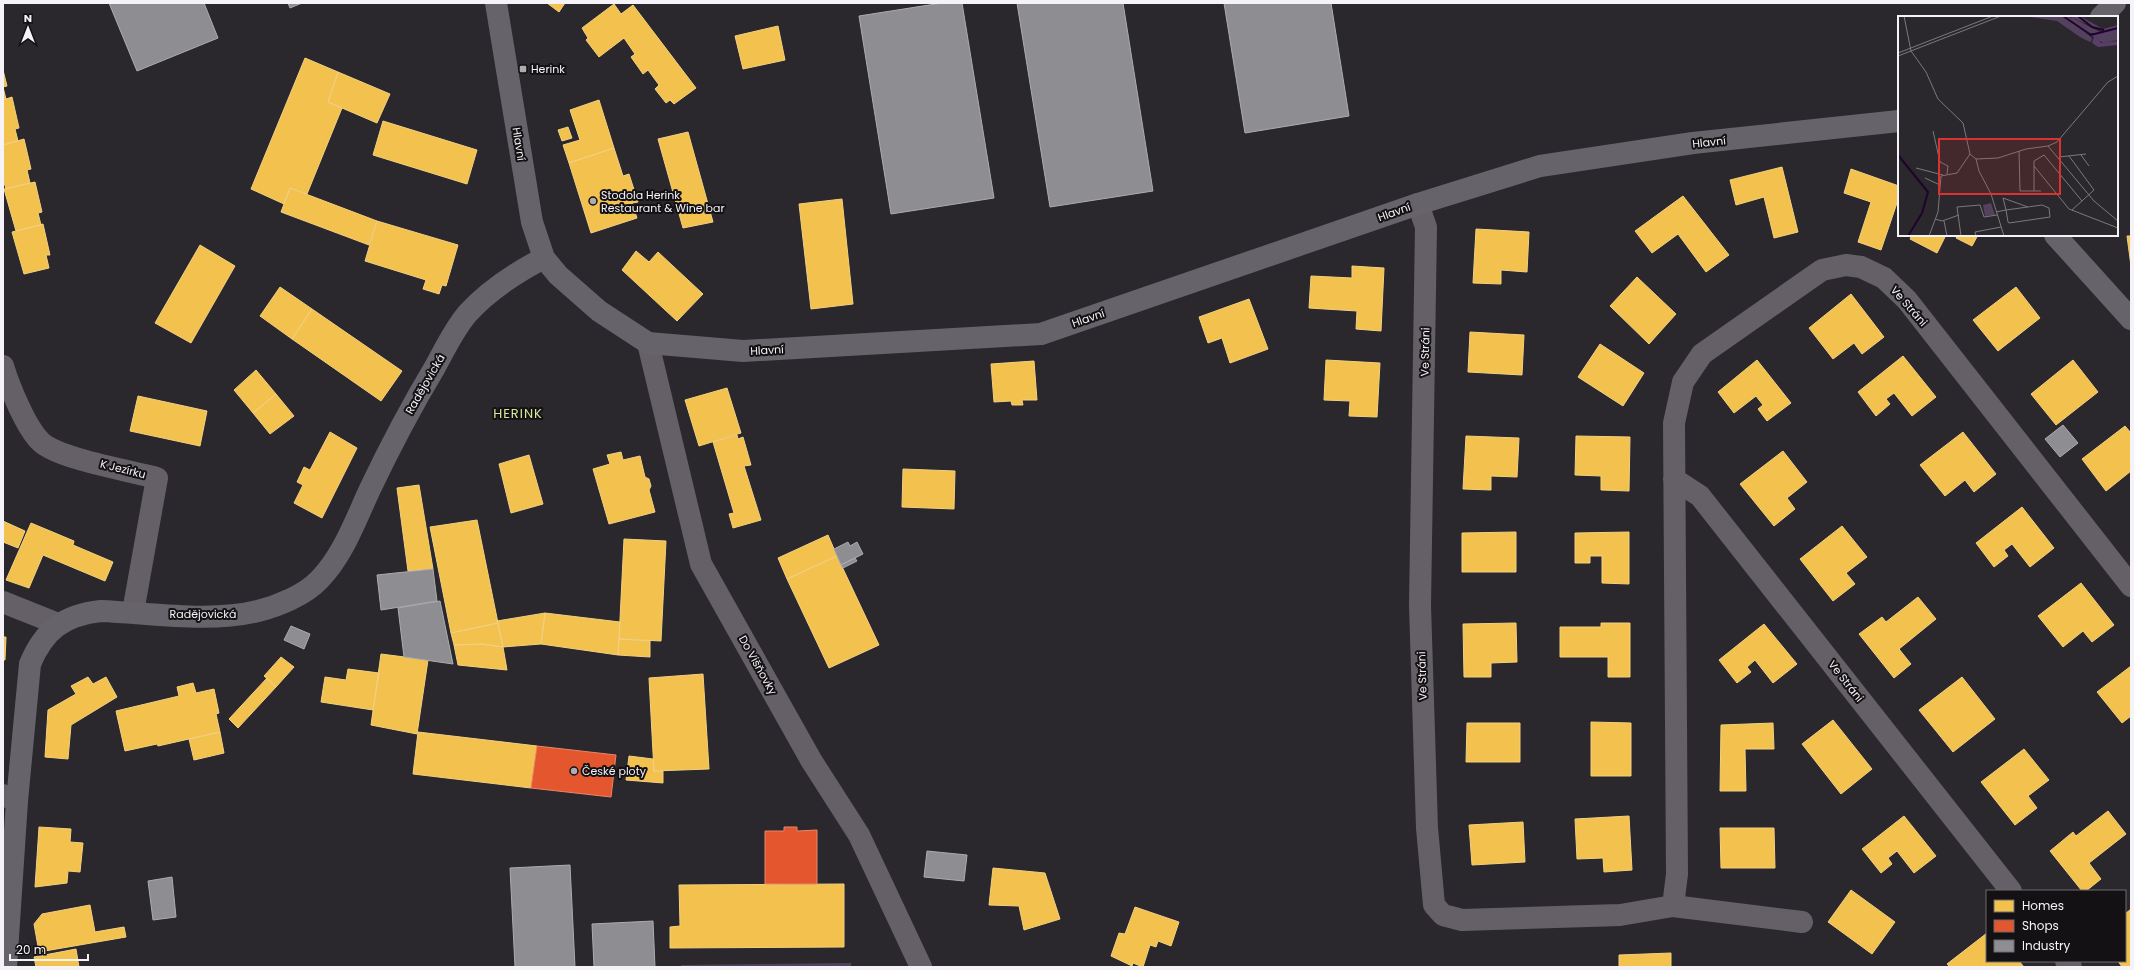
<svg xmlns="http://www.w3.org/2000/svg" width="2134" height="970" viewBox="0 0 2134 970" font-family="Poppins,sans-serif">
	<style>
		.green { fill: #54415e }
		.homes { fill: #f2c14e; stroke: #f3d081 }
		.shops { fill: #e4572e; stroke: #e9866a }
		.industry { fill: #8d8d92; stroke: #acacb0 }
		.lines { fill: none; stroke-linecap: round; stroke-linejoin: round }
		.street { stroke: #656068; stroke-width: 22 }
		.secondary { stroke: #67636b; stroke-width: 22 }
		.poi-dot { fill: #aeacb0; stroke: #131113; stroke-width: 1.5 }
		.labels { text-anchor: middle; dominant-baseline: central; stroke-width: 4; stroke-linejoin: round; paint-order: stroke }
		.poi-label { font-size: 11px; fill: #f5f3f7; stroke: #131113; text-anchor: start }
		.street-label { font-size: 11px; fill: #f5f3f7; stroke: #131113 }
		.quarter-label { font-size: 13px; letter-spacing: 1px; fill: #d5e79b; stroke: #131113 }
		.inset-river { fill: none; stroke: #1e042a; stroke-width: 2 }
		.inset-road { fill: none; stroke: #7b797d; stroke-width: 1 }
		.view { fill: #d83232; fill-opacity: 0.15; stroke: #d83232; stroke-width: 2 }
		.inset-edge { fill: none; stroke: #f5f3f7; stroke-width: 2 }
	</style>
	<rect width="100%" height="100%" fill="#2a282c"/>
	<path class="green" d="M 851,963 L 851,966 L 878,967 L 681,967 L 681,965 Z"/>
	<path class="homes" d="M 547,3 L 565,3 L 559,12 Z
		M 614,4 L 621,14 L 633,5 L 696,88 L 674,104 L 670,100 L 666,103 L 655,89 L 659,85 L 648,70 L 643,74 L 631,57 L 635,54 L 624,38 L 599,57 L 586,40 L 588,38 L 582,28 Z
		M 778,26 L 785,60 L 743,69 L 735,36 Z
		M 305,58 L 338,72 L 328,102 L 342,108 L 307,194 L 290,188 L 284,204 L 251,189 Z
		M 3,70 L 7,86 L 3,87 L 6,99 L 3,100 Z
		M 338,72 L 390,94 L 377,123 L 328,102 Z
		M 12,97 L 19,128 L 15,129 L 18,141 L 3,145 L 3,100 Z
		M 599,100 L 614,148 L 569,163 L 563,145 L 580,140 L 570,110 Z
		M 383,121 L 477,150 L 467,184 L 373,155 Z
		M 568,127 L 572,138 L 562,141 L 558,130 Z
		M 688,132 L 713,222 L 683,228 L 658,139 Z
		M 24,139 L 31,169 L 27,170 L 30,183 L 6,189 L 3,179 L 3,145 Z
		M 614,148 L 623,176 L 629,174 L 638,202 L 632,203 L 637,218 L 591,233 L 569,163 Z
		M 1782,167 L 1798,232 L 1774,238 L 1764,197 L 1736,205 L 1730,180 Z
		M 1851,169 L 1899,186 L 1899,197 L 1881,250 L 1858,242 L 1871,202 L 1844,193 Z
		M 35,182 L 42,212 L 38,213 L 41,225 L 16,231 L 4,189 Z
		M 290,188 L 377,221 L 369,245 L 281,212 Z
		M 1683,196 L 1729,255 L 1706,272 L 1678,234 L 1652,253 L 1635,231 Z
		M 842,199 L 853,304 L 811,309 L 799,204 Z
		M 377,221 L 458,245 L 446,286 L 442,285 L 439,294 L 423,289 L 426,280 L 365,261 Z
		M 43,224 L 50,255 L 46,255 L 49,268 L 24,274 L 12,232 Z
		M 1476,229 L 1529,232 L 1527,272 L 1501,270 L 1501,284 L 1473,283 Z
		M 1912,235 L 1946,235 L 1937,253 L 1910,239 Z
		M 1958,235 L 1978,235 L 1972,246 L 1956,238 Z
		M 2127,236 L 2131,236 L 2131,266 Z
		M 200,245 L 235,266 L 191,343 L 155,323 Z
		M 636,251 L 649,262 L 658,252 L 703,294 L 677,321 L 622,270 Z
		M 1352,266 L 1384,268 L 1381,331 L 1356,329 L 1357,311 L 1309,308 L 1311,276 L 1352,278 Z
		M 1637,277 L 1676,314 L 1649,344 L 1610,306 Z
		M 280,287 L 312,309 L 292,339 L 260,316 Z
		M 2016,287 L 2040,318 L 1998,351 L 1973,320 Z
		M 1851,294 L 1884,337 L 1862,354 L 1854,343 L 1833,359 L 1809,328 Z
		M 1249,299 L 1268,349 L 1230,363 L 1222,338 L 1208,343 L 1199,317 Z
		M 312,309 L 402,371 L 381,401 L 292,339 Z
		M 1470,332 L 1524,335 L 1522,375 L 1468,372 Z
		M 1600,344 L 1644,373 L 1623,406 L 1578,377 Z
		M 1903,356 L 1936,397 L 1912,416 L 1894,393 L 1886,399 L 1890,404 L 1876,416 L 1858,392 Z
		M 1326,360 L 1380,363 L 1377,417 L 1349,416 L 1350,401 L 1324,400 Z
		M 1757,360 L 1791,403 L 1767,421 L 1758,409 L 1763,405 L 1756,396 L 1734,413 L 1718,392 Z
		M 2073,360 L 2098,392 L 2056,425 L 2031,394 Z
		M 1034,361 L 1037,400 L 1022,400 L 1023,405 L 1012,405 L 1011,401 L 994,402 L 991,364 Z
		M 256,370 L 276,394 L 253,413 L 234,390 Z
		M 727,388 L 741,433 L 699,446 L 685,400 Z
		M 276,394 L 294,416 L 270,434 L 253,413 Z
		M 138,396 L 207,411 L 200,446 L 130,431 Z
		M 2125,426 L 2131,433 L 2131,471 L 2106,491 L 2082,459 Z
		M 330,432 L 357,448 L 322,518 L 294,503 L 303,485 L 297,482 L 304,467 L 310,470 Z
		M 1963,432 L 1996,474 L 1974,492 L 1965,480 L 1945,496 L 1920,465 Z
		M 737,435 L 738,439 L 743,437 L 751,465 L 744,466 L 761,520 L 733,528 L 729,514 L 734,513 L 713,442 Z
		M 1466,436 L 1519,438 L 1517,477 L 1491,476 L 1491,490 L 1463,489 Z
		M 1576,436 L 1630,437 L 1629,491 L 1601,490 L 1601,476 L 1575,475 Z
		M 1783,451 L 1807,482 L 1787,498 L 1795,509 L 1774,526 L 1740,484 Z
		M 621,452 L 623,460 L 640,456 L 645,477 L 649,479 L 651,486 L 649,490 L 655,512 L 609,524 L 593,469 L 610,464 L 607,455 Z
		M 529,455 L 543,504 L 511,513 L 499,464 Z
		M 903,469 L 955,471 L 954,509 L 902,507 Z
		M 419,485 L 433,569 L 408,571 L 397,488 Z
		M 2022,507 L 2054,548 L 2030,567 L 2012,544 L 2004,550 L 2008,556 L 1994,567 L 1976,543 Z
		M 477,520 L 498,623 L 451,633 L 430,527 Z
		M 3,521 L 25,531 L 18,548 L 3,542 Z
		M 31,523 L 74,541 L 73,545 L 113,562 L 105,581 L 43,555 L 29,588 L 6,580 Z
		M 1842,526 L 1867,557 L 1846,573 L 1855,584 L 1833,601 L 1800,559 Z
		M 1516,532 L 1516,572 L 1462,572 L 1462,533 Z
		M 1629,532 L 1629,584 L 1602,583 L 1602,556 L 1590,556 L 1590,563 L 1575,563 L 1575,533 Z
		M 828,535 L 837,556 L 787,579 L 778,558 Z
		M 624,539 L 666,541 L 661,641 L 619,639 Z
		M 837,556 L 879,645 L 829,668 L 787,579 Z
		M 2081,583 L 2114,625 L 2092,642 L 2083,631 L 2063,647 L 2038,616 Z
		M 1918,597 L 1936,619 L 1899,649 L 1911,664 L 1894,678 L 1859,634 L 1882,617 L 1886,622 Z
		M 545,613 L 541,644 L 503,647 L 497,621 Z
		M 545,613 L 620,622 L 618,655 L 541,644 Z
		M 498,623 L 503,647 L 482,644 L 454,645 L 451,633 Z
		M 1516,623 L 1517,662 L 1491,663 L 1491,677 L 1464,677 L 1463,624 Z
		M 1601,623 L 1630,623 L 1630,677 L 1608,677 L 1608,657 L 1560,657 L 1560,627 L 1601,627 Z
		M 1764,624 L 1797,664 L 1773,683 L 1755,660 L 1747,667 L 1751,672 L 1737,683 L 1719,660 Z
		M 3,637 L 6,637 L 5,660 L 3,660 Z
		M 619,639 L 650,641 L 650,657 L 618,655 Z
		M 482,644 L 503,647 L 507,670 L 458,665 L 454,645 Z
		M 381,654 L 428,660 L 417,734 L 371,725 Z
		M 281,657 L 294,667 L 276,687 L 264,676 Z
		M 2131,666 L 2131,716 L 2122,723 L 2097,692 Z
		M 348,669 L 379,673 L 373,710 L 321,702 L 325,677 L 346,680 Z
		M 703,674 L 709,769 L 654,771 L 649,678 Z
		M 88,677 L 93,684 L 106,677 L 117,697 L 71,725 L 68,759 L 45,757 L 48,710 L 76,694 L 71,686 Z
		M 1962,677 L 1995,719 L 1953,752 L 1919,710 Z
		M 267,678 L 276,687 L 238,728 L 229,719 Z
		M 193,683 L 196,693 L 214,689 L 219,713 L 216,714 L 220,732 L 158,746 L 157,744 L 125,751 L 116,711 L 179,696 L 177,687 Z
		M 1833,720 L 1872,769 L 1841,794 L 1802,744 Z
		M 1591,722 L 1631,723 L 1631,776 L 1591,776 Z
		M 1467,723 L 1520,723 L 1520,762 L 1466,762 Z
		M 1773,723 L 1774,749 L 1745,749 L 1746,791 L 1720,791 L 1721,725 Z
		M 220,732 L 224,753 L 194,760 L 189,739 Z
		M 418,732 L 537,746 L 531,788 L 413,774 Z
		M 2024,749 L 2049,780 L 2028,796 L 2037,808 L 2015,825 L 1981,782 Z
		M 629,756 L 653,759 L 654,771 L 663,771 L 663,783 L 626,780 Z
		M 2108,811 L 2126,834 L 2089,863 L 2101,879 L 2086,891 L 2082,891 L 2050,851 L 2073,832 L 2076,836 Z
		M 1629,816 L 1632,870 L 1604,872 L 1603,858 L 1577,859 L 1575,819 Z
		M 1904,816 L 1936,856 L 1914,873 L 1897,851 L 1888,858 L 1892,864 L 1881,873 L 1862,849 Z
		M 1523,822 L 1525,862 L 1472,865 L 1469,825 Z
		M 39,827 L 71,829 L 70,842 L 83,843 L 80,872 L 68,871 L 67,883 L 35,887 Z
		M 1720,828 L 1774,828 L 1775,868 L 1721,868 Z
		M 993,868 L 1045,873 L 1060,919 L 1024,930 L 1019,906 L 989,905 Z
		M 844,884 L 844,947 L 670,948 L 670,927 L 680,926 L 679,885 Z
		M 1851,890 L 1895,922 L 1872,954 L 1828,922 Z
		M 90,905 L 95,932 L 124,927 L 126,937 L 39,952 L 34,924 L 42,914 Z
		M 1135,907 L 1179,922 L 1171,946 L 1158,941 L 1156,947 L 1150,945 L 1143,967 L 1133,963 L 1132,966 L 1111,956 L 1119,933 L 1125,934 Z
		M 2131,909 L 2131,967 L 2122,967 L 2118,961 L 2125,961 L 2125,914 Z
		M 1987,933 L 1987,961 L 2019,961 L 2024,967 L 1985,967 L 1984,965 L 1982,967 L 1950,967 L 1947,964 Z
		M 76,949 L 79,967 L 36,967 L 34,957 Z
		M 1671,953 L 1671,967 L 1619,967 L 1619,955 Z"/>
	<path class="shops" d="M 537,746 L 616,755 L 611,797 L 531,788 Z
		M 784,827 L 797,827 L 797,831 L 817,830 L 817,884 L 765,884 L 765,831 L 784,831 Z"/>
	<path class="industry" d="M 109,3 L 204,3 L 218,38 L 137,71 Z
		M 288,3 L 302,3 L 290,8 Z
		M 942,3 L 962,3 L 994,198 L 891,214 L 859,16 Z
		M 1017,3 L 1123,3 L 1153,191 L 1050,207 Z
		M 1224,3 L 1331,3 L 1349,116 L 1245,133 Z
		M 2063,425 L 2078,443 L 2060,457 L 2045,439 Z
		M 848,542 L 850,546 L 857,542 L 863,554 L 841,565 L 834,549 Z
		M 855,558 L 857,561 L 843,568 L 841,565 Z
		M 433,569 L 437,601 L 381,610 L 377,575 Z
		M 440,601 L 453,664 L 404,657 L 398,608 Z
		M 291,626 L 310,634 L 304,649 L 284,640 Z
		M 927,851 L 967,855 L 964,881 L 924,877 Z
		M 570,865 L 575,967 L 515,967 L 510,868 Z
		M 172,877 L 176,917 L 153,920 L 148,881 Z
		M 653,921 L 655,967 L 594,967 L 592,924 Z"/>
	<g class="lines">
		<path class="street" d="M 1418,204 L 1426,227 L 1420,605 L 1427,828 L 1434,905 L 1443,915 L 1462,920 L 1620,915 L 1673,906 L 1802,922
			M 648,343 L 701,564 L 811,760 L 859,835 L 921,967
			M 3,366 C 9,386 26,428 41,442 C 59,459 131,471 157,478 L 133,612
			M 1674,479 L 1700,496 L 2011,891
			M 3,602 L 58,624
			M 3,795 L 17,801
			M 1673,906 L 1677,874 L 1674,423 L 1683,382 L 1702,354 L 1822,270 L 1846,265 L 1861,267 L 1884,278 L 1907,300 L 2131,586
			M 2066,961 L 2071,967"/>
		<path class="secondary" d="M 496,3 L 532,222 L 544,258 L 558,275 L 599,311 L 648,343 L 743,351 L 1041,334 L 1418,204 L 1540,166 L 1693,143 L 1899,121
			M 2101,17 L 2115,3
			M 2055,235 L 2131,319
			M 6,967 L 17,801 L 30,664 C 44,630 64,615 101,611 C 150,613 211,623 258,611 C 278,606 305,595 319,580 C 343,556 356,519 370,489 C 390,447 411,407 435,367 C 445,349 454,329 468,313 C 490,289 515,273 544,258"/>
	</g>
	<g class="poi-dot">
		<rect x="519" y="65" width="8" height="8" rx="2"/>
		<circle cx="593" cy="201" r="4"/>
		<circle cx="574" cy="771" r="4"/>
	</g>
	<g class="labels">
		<g class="poi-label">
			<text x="531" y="69">Herink</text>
			<text x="601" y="195">Stodola Herink<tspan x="601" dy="13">Restaurant &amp; Wine bar</tspan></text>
			<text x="582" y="771">České ploty</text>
		</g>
		<g class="street-label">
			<text transform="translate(1709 142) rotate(-6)">Hlavní</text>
			<text transform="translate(519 144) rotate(81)">Hlavní</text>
			<text transform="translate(1394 212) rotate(-20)">Hlavní</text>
			<text transform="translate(1909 306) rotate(49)">Ve Stráni</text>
			<text transform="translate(1088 318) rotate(-19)">Hlavní</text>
			<text transform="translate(767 350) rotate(-3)">Hlavní</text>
			<text transform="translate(1425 352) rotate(-89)">Ve Stráni</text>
			<text transform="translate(425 384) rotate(-60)">Radějovická</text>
			<text transform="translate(123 469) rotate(14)">K Jezírku</text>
			<text x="203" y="614">Radějovická</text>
			<text transform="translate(758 665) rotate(61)">Do Višňovky</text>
			<text transform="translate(1422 676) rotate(-92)">Ve Stráni</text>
			<text transform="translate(1846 681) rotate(52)">Ve Stráni</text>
		</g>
		<g class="quarter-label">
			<text x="518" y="413">HERINK</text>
		</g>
	</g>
	<g transform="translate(1898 16)">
		<rect width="220" height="220" fill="#2a282c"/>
		<path d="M 125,0 L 165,0 L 193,21 L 194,24 L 192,26 L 182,21 L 159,5 ZM 165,0 L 175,2 L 204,17 L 188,17 ZM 220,15 L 220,24 L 206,27 L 198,24 L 198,22 L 207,17 ZM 93,187 L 97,199 L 87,200 L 85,189 Z" fill="#54415e"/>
		<path d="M 171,0 L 182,0 L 205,13 L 220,9 L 220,15 L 198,22 L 203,27 L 220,25 L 220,29 L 200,31 L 194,27 L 196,21 L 184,15 L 172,5 L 191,18 L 201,18 L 204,15 Z" fill="#5a3d69"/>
		<path class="inset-river" d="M 165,0 L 193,19 L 220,12M 180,0 L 194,11 L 206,14M 0,139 L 30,176 L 24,197 L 10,220"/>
		<path class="inset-road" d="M 6,0 L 13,35 L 28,56 L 40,83 L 65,107 L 72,138 L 78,143 L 100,142 L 128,133 L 150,130 L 159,126 L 210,66 L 220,60M 0,37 L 95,0M 0,40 L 103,0M 35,115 L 42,146 L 50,150 L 49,158M 150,130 L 196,185 L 220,205M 121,135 L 122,175 L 143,175M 183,139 L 191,150M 171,140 L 196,174 L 174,194M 161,141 L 188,138M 78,143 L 81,155 L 93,178 L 106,220M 136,150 L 171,193 L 220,212M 18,152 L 45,159M 27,162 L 42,169M 136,175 L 136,145 L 146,139 L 184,185M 98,196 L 108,194 L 144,189 L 151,192 L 152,201 L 111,207 L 110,206 L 108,194 L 105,182 L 130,191M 37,203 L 44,205 L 61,199M 46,205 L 49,220M 31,220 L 40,196 L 43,160 L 59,157 L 72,138M 63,220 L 59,191 L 82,189 L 86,201 L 99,199M 78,220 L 77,216 L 103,211"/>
		<path class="view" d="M 41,123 L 162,123 L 162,178 L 41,178 Z"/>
		<rect width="220" height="220" class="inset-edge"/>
	</g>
	<rect width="2134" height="970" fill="none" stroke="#f5f3f7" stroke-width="8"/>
	<rect x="1986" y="890" width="140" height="72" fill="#131113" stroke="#6d6b6e"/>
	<rect x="1994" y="900" width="20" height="12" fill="#f2c14e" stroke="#6d6b6e"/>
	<text x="2022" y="910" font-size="12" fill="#f5f3f7">Homes</text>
	<rect x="1994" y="920" width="20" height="12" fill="#e4572e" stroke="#6d6b6e"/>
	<text x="2022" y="930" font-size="12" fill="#f5f3f7">Shops</text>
	<rect x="1994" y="940" width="20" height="12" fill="#8d8d92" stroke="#6d6b6e"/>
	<text x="2022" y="950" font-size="12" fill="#f5f3f7">Industry</text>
	<g transform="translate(28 28)" stroke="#131113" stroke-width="3" paint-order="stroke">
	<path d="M0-3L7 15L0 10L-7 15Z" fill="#f5f3f7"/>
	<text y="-6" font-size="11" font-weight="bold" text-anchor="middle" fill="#f5f3f7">N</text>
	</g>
	<path d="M10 954v6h78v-6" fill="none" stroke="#f5f3f7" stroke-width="2"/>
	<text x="16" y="954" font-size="12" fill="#f5f3f7" stroke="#131113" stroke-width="3" paint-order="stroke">20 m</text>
</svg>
